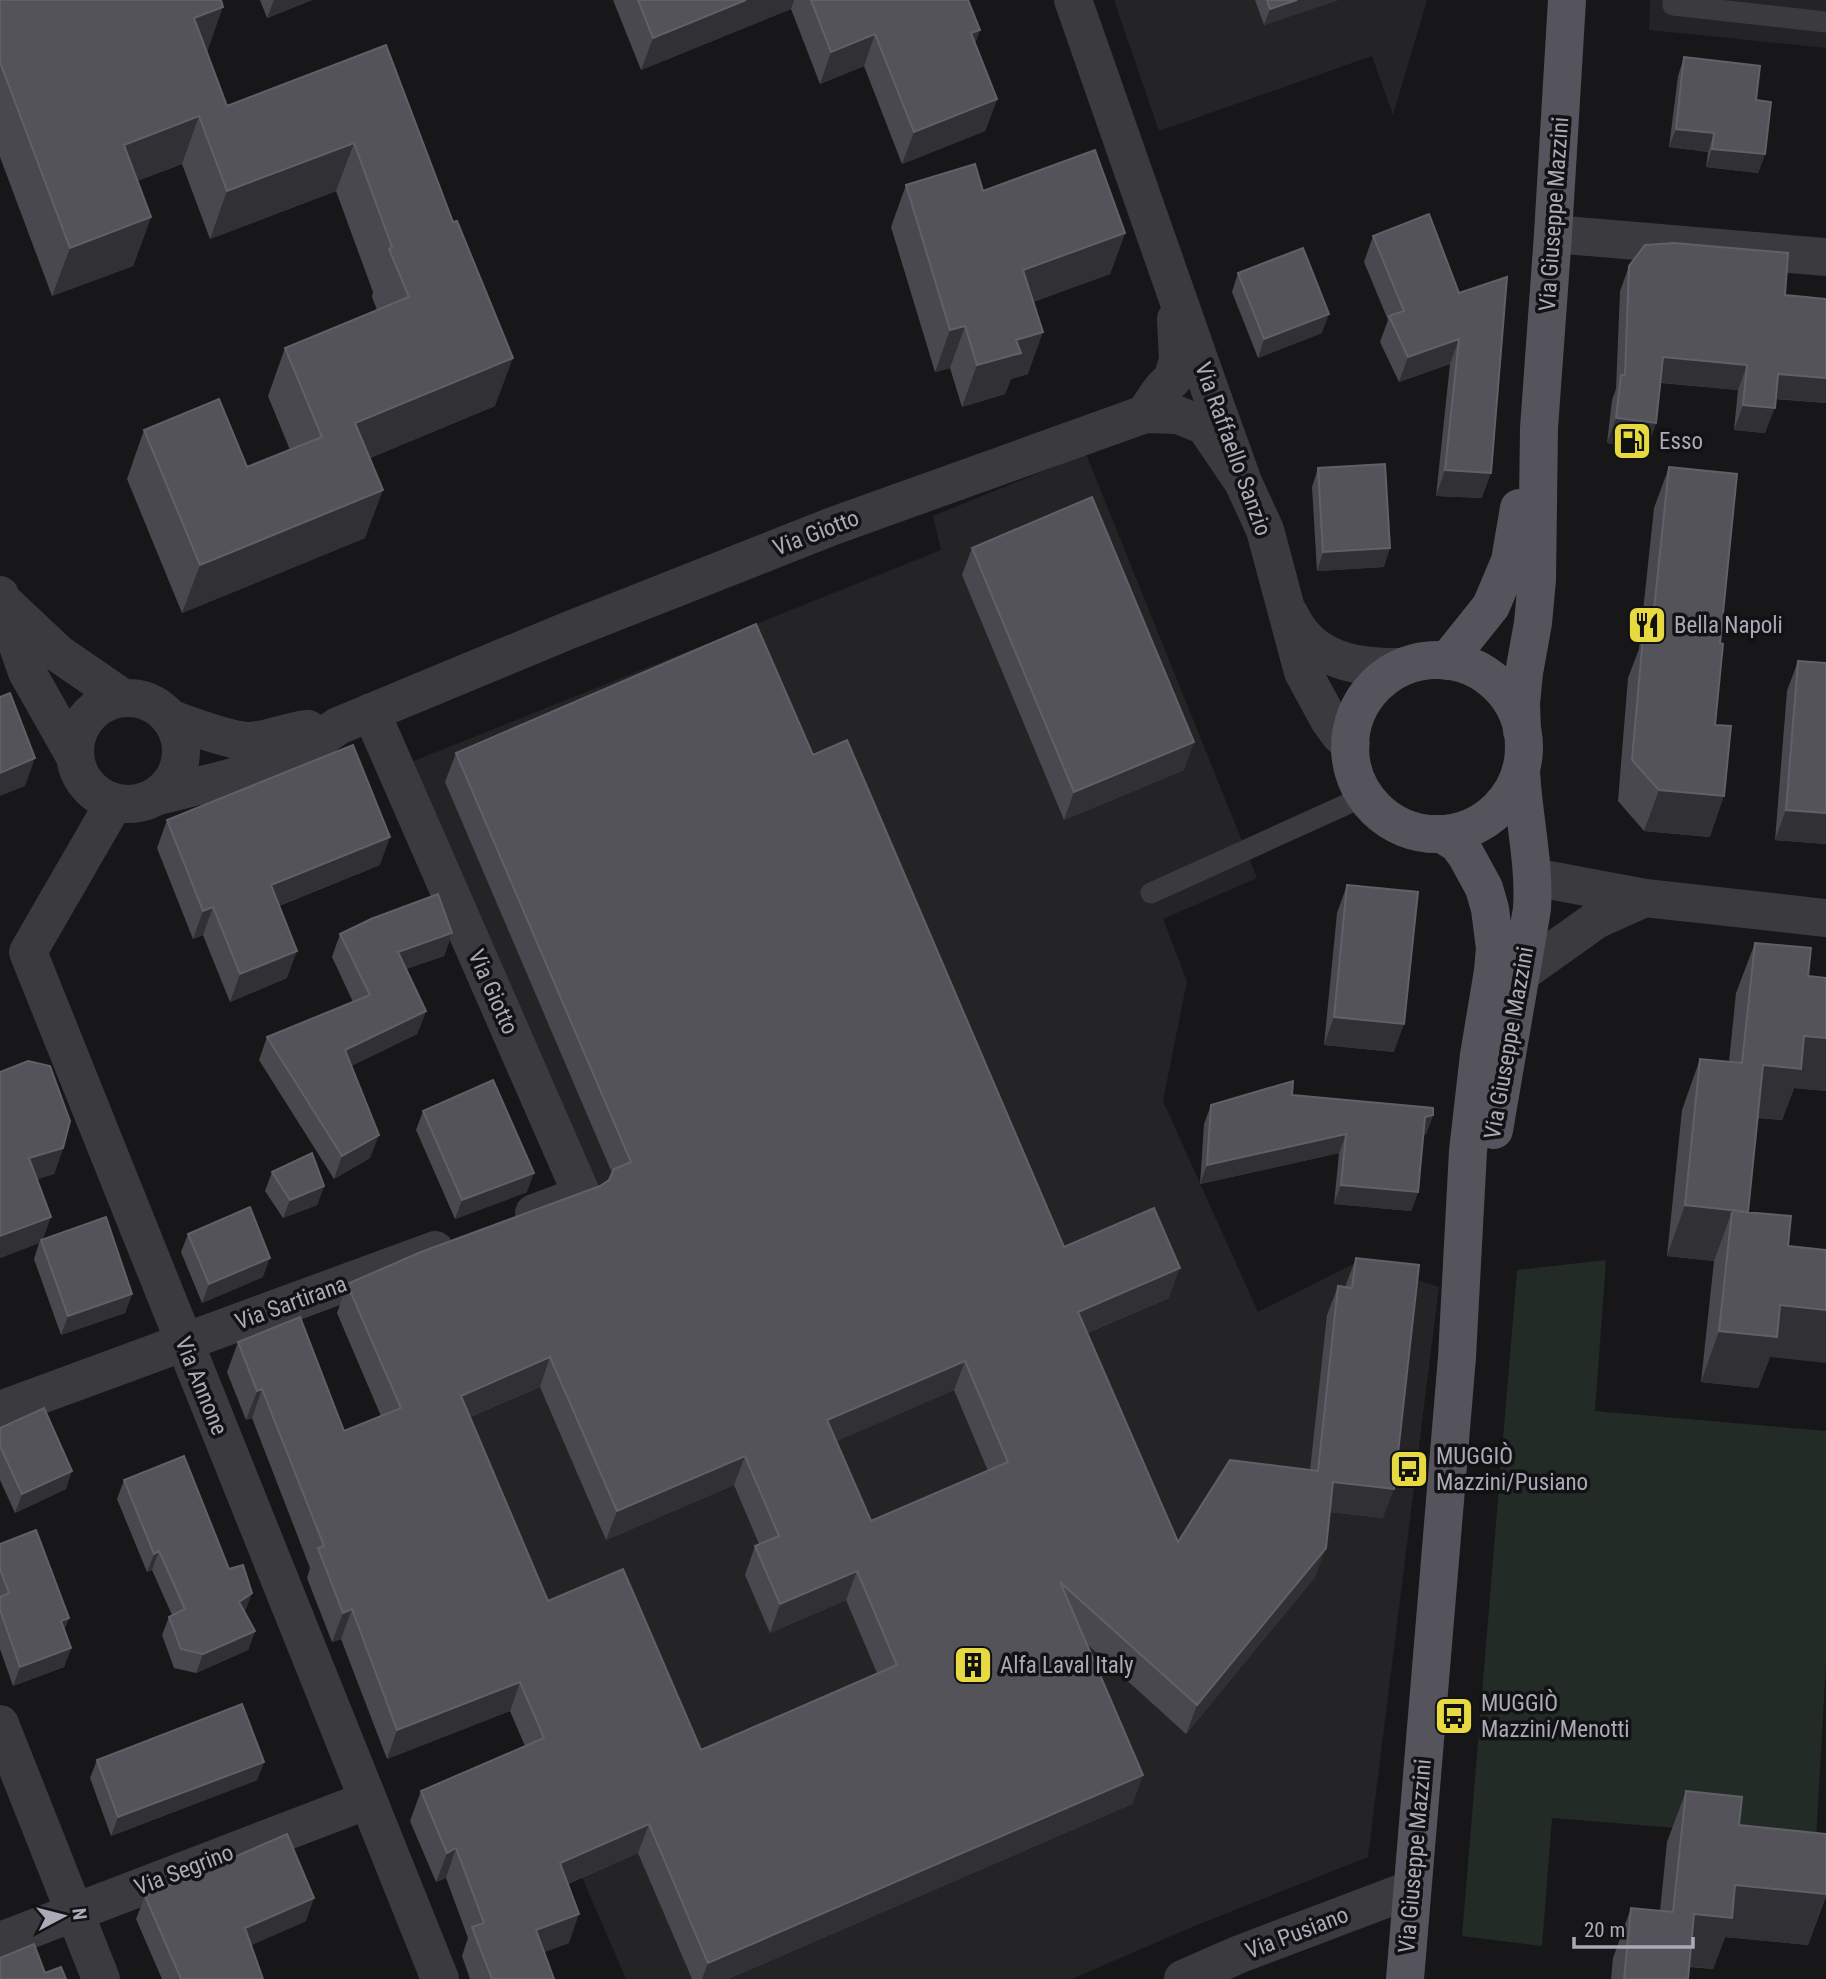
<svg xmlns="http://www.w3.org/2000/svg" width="1826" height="1979" viewBox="0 0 1826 1979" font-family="'Roboto Condensed',sans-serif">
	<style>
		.built { fill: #242326 }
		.green { fill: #232b26 }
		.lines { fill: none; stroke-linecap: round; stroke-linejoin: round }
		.lane { stroke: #3b3a3f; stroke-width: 21 }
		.street { stroke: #3b3a3f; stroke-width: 38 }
		.primary { stroke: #55545c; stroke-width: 38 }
		.wall { fill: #49484e; fill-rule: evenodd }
		.shaded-wall { fill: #313034 }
		.building { fill: #545359; stroke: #616068; stroke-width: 2; fill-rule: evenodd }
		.labels { text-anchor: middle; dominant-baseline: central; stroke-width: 7; stroke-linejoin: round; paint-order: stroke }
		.street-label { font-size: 23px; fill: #aaaab8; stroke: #121214 }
		.poi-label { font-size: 23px; fill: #aaaab8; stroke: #121214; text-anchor: start }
	</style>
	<rect width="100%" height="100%" fill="#171719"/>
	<path class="built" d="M 1114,0 L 1427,0 L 1393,115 L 1372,56 L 1159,131 Z
		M 1650,0 L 1826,0 L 1826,48 L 1649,30 Z
		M 1086,454 L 1257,878 L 1163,919 L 1187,981 L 1163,1101 L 1258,1312 L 1359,1261 L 1439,1287 L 1368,1857 L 1192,1927 L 1072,1979 L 626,1979 L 485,1653 L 463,1609 L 337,1313 L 598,1200 L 411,762 L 941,550 L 933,516 Z"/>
	<path class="green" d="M 1606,1260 L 1595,1411 L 1826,1431 L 1826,1664 L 1816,1839 L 1552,1818 L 1542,1946 L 1462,1936 L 1517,1270 Z"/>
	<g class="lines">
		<path class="lane" d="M 1673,0 L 1673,5 L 1826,22
			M 1151,893 L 1365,796"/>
		<path class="street" d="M 1073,0 L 1206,379 L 1243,482 L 1265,530 L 1303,672 L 1329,720 L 1340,735 L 1351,744
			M 1553,234 L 1826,257
			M 1145,414 C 1152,404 1162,385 1172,380 L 1178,360 L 1176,319
			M 0,595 L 27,672 L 74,755
			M 7,605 L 59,654 L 123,698
			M 1290,615 C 1311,661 1357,668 1402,667
			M75 751a53 53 0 1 1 106 0a53 53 0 1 1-106 0Z
			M 371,712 L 582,1195 L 534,1213
			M 169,718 C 188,725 230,741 249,741 C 269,740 287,731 308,729
			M 158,796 L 230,778 L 303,751 L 338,726 L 567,631 L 833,526 L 1145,414 L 1178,415 L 1205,426 L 1243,482
			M 114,803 L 28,952 L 440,1979
			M 1533,877 L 1645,898 L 1826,918
			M 1523,972 L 1596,920 L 1645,898
			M 0,1410 L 435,1250
			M 0,1724 L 101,1979
			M 0,1941 L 368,1800
			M 1183,1979 L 1240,1954 L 1412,1889"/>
		<path class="primary" d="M1350 747a87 87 0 1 1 174 0a87 87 0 1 1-174 0Z
			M 1447,661 L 1491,606 L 1510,561 L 1519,508
			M 1522,731 L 1521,703 L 1524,673 L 1533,623 L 1537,580 L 1539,428 L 1553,234 L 1567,0
			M 1494,1130 L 1532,909 C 1535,862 1523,816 1521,770
			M 1405,1979 L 1457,1357 L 1468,1151 L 1479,1055 L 1493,971 L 1495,948 L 1490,909 L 1484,888 L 1466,855 L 1458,844 L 1442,834"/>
	</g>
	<path class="wall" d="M 0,0 L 207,52 L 227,106 L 386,45 L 495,406 L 370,458 L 365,538 L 182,613 L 127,479 L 144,430 L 247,467 L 290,450 L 268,396 L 285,348 L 377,310 L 372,297 L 373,292 L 336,191 L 210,239 L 182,164 L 137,181 L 151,217 L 133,266 L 52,296 L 0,157 Z
		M 260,0 L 312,0 L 267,18 Z
		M 613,0 L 968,0 L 980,30 L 975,43 L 997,99 L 985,131 L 902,164 L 864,66 L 820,84 L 791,9 L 641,70 Z
		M 1255,0 L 1338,0 L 1264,25 Z
		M 1684,57 L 1756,100 L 1765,154 L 1758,173 L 1706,167 L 1708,152 L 1669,147 L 1678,76 Z
		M 906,185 L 983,191 L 1125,233 L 1110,274 L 1033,302 L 1028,374 L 1011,379 L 1005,394 L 962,407 L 950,368 L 935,372 L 891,227 Z
		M 1373,236 L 1459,293 L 1482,498 L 1436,496 L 1450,364 L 1399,382 L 1380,342 L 1388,320 L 1364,262 Z
		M 1629,266 L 1785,295 L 1826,403 L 1775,399 L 1765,433 L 1734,430 L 1738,390 L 1661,383 L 1656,423 L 1647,448 L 1607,443 L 1612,400 L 1616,389 L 1620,291 Z
		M 1238,273 L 1322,333 L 1258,358 L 1232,292 Z
		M 1669,467 L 1720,643 L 1710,837 L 1644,831 L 1618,801 L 1628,678 L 1639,649 L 1654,508 Z
		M 1318,468 L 1384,567 L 1317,571 L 1312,487 Z
		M 972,548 L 1184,770 L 1064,820 L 962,575 Z
		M 1798,661 L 1826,844 L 1775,840 L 1787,691 Z
		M 456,753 L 813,755 L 1064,1247 L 1169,1298 L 1087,1333 L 1178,1542 L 1310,1470 L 1327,1315 L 1338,1286 L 1345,1287 L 1356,1258 L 1383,1518 L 1330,1512 L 1315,1577 L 1186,1734 L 1088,1645 L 1143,1775 L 1132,1804 L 728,1979 L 692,1979 L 638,1853 L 568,1884 L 569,1943 L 544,1952 L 554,1979 L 470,1979 L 462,1956 L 468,1938 L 446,1878 L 436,1882 L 410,1821 L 421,1791 L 525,1746 L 510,1711 L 387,1759 L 341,1639 L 332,1642 L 307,1578 L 310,1568 L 252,1418 L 246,1420 L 227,1372 L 238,1342 L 344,1431 L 381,1416 L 337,1313 L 347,1284 L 600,1186 L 609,1180 L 612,1173 L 445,782 ZM 540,1387 L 606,1540 L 734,1485 L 759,1544 L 755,1546 L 745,1575 L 770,1633 L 846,1600 L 877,1673 L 701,1750 L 548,1601 L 470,1417 ZM 954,1390 L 988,1471 L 871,1521 L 836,1441 Z
		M 167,820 L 380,865 L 279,906 L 287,978 L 230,1002 L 203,935 L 193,939 L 157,848 Z
		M 1347,885 L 1394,1052 L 1324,1045 L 1337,913 Z
		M 452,933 L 444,956 L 406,969 L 426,1011 L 417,1034 L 351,1066 L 370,1158 L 334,1179 L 259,1060 L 267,1037 L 353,1002 L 332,957 L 340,934 Z
		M 1755,943 L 1808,976 L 1826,978 L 1826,1091 L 1794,1088 L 1782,1120 L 1758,1118 L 1748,1212 L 1770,1357 L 1758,1388 L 1701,1382 L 1714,1261 L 1667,1256 L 1682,1110 L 1700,1059 L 1729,1062 L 1736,993 Z
		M 0,1072 L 63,1148 L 54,1174 L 37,1179 L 43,1239 L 132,1294 L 125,1313 L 61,1335 L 34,1259 L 39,1243 L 0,1258 Z
		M 1292,1095 L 1433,1115 L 1426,1134 L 1423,1135 L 1418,1192 L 1411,1211 L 1334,1204 L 1339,1153 L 1200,1184 L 1204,1124 L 1211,1105 Z
		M 423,1111 L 527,1192 L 455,1219 L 416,1130 Z
		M 272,1172 L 324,1186 L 317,1205 L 283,1218 L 265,1191 Z
		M 188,1234 L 263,1277 L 202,1303 L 181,1252 Z
		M 0,1428 L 66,1489 L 15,1513 L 0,1480 Z
		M 124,1480 L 245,1612 L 255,1631 L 248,1650 L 196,1673 L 174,1668 L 162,1635 L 169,1617 L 172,1615 L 152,1570 L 147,1572 L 117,1499 Z
		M 0,1544 L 69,1618 L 64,1630 L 71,1648 L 64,1667 L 13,1686 L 0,1649 Z
		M 97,1760 L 264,1762 L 257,1780 L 111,1836 L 90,1778 Z
		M 1686,1791 L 1739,1825 L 1826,1834 L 1826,1896 L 1808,1945 L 1725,1937 L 1713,1969 L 1689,1967 L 1688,1979 L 1611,1979 L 1613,1958 L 1631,1908 L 1660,1911 L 1667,1842 Z
		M 145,1896 L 306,1921 L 251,1945 L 263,1979 L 162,1979 L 136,1919 Z"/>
	<path class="shaded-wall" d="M 274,0 L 312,0 L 267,18 Z
		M 746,0 L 794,0 L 791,9 L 641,70 L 653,38 Z
		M 1297,0 L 1338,0 L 1264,25 L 1270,9 Z
		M 223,7 L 206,55 L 194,18 Z
		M 980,30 L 968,62 L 971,33 Z
		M 875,34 L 864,66 L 820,84 L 831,52 Z
		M 997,99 L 985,131 L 902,164 L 914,132 Z
		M 199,116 L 182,164 L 106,193 L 124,145 Z
		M 1676,129 L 1714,133 L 1708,152 L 1669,147 Z
		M 354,143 L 336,191 L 210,239 L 227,191 Z
		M 1712,149 L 1765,154 L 1758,173 L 1706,167 Z
		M 151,217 L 133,266 L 52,296 L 70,248 Z
		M 1125,233 L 1110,274 L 1008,311 L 1023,270 Z
		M 1329,314 L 1322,333 L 1258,358 L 1264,339 Z
		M 965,326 L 950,368 L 935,372 L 950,330 Z
		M 1043,332 L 1028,374 L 1011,379 L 1005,394 L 962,407 L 977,365 L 1016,340 Z
		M 1459,339 L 1450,364 L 1399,382 L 1408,357 Z
		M 1663,357 L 1747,365 L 1738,390 L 1654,382 Z
		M 513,358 L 495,406 L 338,471 L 355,423 Z
		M 1778,374 L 1826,378 L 1826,403 L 1769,398 Z
		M 1743,405 L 1775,408 L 1765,433 L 1734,430 Z
		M 1616,418 L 1656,423 L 1647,448 L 1607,443 Z
		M 1445,470 L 1491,473 L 1482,498 L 1436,496 Z
		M 383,490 L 365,538 L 182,613 L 200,565 Z
		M 1390,548 L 1384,567 L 1317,571 L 1323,552 Z
		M 1194,742 L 1184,770 L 1064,820 L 1074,792 Z
		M 35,758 L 25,786 L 0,796 L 0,773 Z
		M 1659,790 L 1724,796 L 1710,837 L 1644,831 Z
		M 1786,810 L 1826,813 L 1826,844 L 1775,840 Z
		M 390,837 L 380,865 L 261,913 L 271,885 Z
		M 213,907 L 203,935 L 193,939 L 203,911 Z
		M 452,933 L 444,956 L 389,975 L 398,952 Z
		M 297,951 L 287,978 L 230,1002 L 240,974 Z
		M 426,1011 L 417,1034 L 337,1073 L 345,1050 Z
		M 1334,1017 L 1404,1024 L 1394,1052 L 1324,1045 Z
		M 1804,1036 L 1826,1038 L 1826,1091 L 1794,1088 L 1782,1120 L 1744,1116 L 1763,1065 Z
		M 1433,1115 L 1426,1134 L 1418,1136 L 1425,1117 Z
		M 1346,1134 L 1339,1153 L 1200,1184 L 1207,1165 Z
		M 379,1135 L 370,1158 L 334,1179 L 342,1156 Z
		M 63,1148 L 54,1174 L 20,1185 L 29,1158 Z
		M 534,1173 L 527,1192 L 455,1219 L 462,1200 Z
		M 1341,1185 L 1418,1192 L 1411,1211 L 1334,1204 Z
		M 324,1186 L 317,1205 L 283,1218 L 290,1200 Z
		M 1685,1205 L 1748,1212 L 1732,1211 L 1714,1261 L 1667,1256 Z
		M 51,1217 L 42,1242 L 41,1240 L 39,1243 L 0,1258 L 0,1236 Z
		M 270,1258 L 263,1277 L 202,1303 L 209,1284 Z
		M 1180,1268 L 1169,1298 L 1067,1341 L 1078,1312 Z
		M 132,1294 L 125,1313 L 61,1335 L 68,1316 Z
		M 1780,1305 L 1826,1310 L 1826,1363 L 1770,1357 L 1758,1388 L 1701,1382 L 1719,1331 Z
		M 550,1357 L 540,1387 L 450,1425 L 461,1396 Z
		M 965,1361 L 954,1390 L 817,1450 L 827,1420 Z
		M 262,1389 L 252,1418 L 246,1420 L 257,1391 Z
		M 745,1456 L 734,1485 L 606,1540 L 617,1511 Z
		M 72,1471 L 66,1489 L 15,1513 L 22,1494 Z
		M 1333,1482 L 1394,1489 L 1383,1518 L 1322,1511 Z
		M 1326,1548 L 1315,1577 L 1186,1734 L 1197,1705 Z
		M 159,1551 L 152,1570 L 147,1572 L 154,1554 Z
		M 857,1571 L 846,1600 L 770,1633 L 780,1604 Z
		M 252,1593 L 245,1612 L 239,1602 Z
		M 352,1609 L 341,1639 L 332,1642 L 343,1613 Z
		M 69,1618 L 62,1637 L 61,1621 Z
		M 255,1631 L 248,1650 L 196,1673 L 203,1654 Z
		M 71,1648 L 64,1667 L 13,1686 L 20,1667 Z
		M 520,1682 L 510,1711 L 387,1759 L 397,1730 Z
		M 264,1762 L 257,1780 L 111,1836 L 118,1817 Z
		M 1143,1775 L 1132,1804 L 728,1979 L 702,1979 L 708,1963 Z
		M 649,1824 L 638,1853 L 549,1892 L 560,1863 Z
		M 456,1848 L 446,1878 L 436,1882 L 447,1853 Z
		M 1735,1885 L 1826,1894 L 1808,1945 L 1725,1937 L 1713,1969 L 1676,1965 L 1694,1914 Z
		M 314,1898 L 306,1921 L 236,1952 L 245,1928 Z
		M 579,1914 L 569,1943 L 525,1959 L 536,1930 Z"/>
	<path class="building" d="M 0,0 L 221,0 L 223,7 L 194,18 L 227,106 L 386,45 L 453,222 L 457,221 L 513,358 L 355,423 L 383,490 L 200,565 L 144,430 L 219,399 L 247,467 L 322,437 L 285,348 L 409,297 L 389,249 L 392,247 L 354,143 L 227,191 L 199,116 L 124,145 L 151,217 L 70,248 L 0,62 Z
		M 638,0 L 746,0 L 653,38 Z
		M 811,0 L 968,0 L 980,30 L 971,33 L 997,99 L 914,132 L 875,34 L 831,52 Z
		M 1267,0 L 1297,0 L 1270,9 Z
		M 1684,57 L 1760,66 L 1756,100 L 1771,102 L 1765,154 L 1712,149 L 1714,133 L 1676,129 Z
		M 1095,150 L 1125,233 L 1023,270 L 1043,332 L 1016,340 L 1021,353 L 977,365 L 965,326 L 950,330 L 906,185 L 975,164 L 983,191 Z
		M 1429,214 L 1459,293 L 1507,277 L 1491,473 L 1445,470 L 1459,339 L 1408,357 L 1389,316 L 1404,311 L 1373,236 Z
		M 1674,243 L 1788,253 L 1785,295 L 1826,299 L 1826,378 L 1778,374 L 1775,408 L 1743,405 L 1747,365 L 1663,357 L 1656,423 L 1616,418 L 1621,375 L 1625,375 L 1629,266 L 1645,245 Z
		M 1303,248 L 1329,314 L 1264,339 L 1238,273 Z
		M 1385,464 L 1390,548 L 1323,552 L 1318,468 Z
		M 1669,467 L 1737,474 L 1720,643 L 1723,644 L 1715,725 L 1731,726 L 1724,796 L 1659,790 L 1632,760 L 1643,637 L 1651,638 Z
		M 1092,497 L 1194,742 L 1074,792 L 972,548 Z
		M 756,624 L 813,755 L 847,740 L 1064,1247 L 1154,1208 L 1180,1268 L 1078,1312 L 1178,1542 L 1230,1460 L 1318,1471 L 1338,1286 L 1352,1288 L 1356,1258 L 1419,1265 L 1394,1489 L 1333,1482 L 1326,1548 L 1197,1705 L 1060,1582 L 1143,1775 L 708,1963 L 649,1824 L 560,1863 L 579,1914 L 536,1930 L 554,1979 L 492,1979 L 472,1927 L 484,1923 L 456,1848 L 447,1853 L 421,1791 L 544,1738 L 520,1682 L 397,1730 L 352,1609 L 343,1613 L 318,1548 L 324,1546 L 262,1389 L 257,1391 L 238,1342 L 300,1317 L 344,1431 L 401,1408 L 347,1284 L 421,1252 L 600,1186 L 609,1180 L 614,1169 L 631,1162 L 456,753 ZM 550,1357 L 617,1511 L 745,1456 L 779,1536 L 755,1546 L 780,1604 L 857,1571 L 897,1665 L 701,1750 L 623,1569 L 548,1601 L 461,1396 ZM 965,1361 L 1008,1462 L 871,1521 L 827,1420 Z
		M 1798,661 L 1826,663 L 1826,813 L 1786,810 Z
		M 10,693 L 35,758 L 0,773 L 0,697 Z
		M 353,745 L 390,837 L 271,885 L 297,951 L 240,974 L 213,907 L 203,911 L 167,820 Z
		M 1347,885 L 1418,892 L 1404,1024 L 1334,1017 Z
		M 438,894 L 452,933 L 398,952 L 426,1011 L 345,1050 L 379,1135 L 342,1156 L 267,1037 L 370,995 L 340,934 L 371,919 Z
		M 1755,943 L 1811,948 L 1808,976 L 1826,978 L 1826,1038 L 1804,1036 L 1801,1069 L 1763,1065 L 1748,1212 L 1685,1205 L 1700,1059 L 1742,1063 Z
		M 28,1061 L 50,1066 L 70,1121 L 63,1148 L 29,1158 L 51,1217 L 0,1236 L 0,1072 Z
		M 493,1080 L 534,1173 L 462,1200 L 423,1111 Z
		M 1293,1081 L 1292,1095 L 1433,1108 L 1433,1115 L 1425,1117 L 1418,1192 L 1341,1185 L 1346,1134 L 1207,1165 L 1211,1105 Z
		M 312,1153 L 324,1186 L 290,1200 L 272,1172 Z
		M 250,1207 L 270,1258 L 209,1284 L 188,1234 Z
		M 1732,1211 L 1791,1216 L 1788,1246 L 1826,1250 L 1826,1310 L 1780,1305 L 1777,1337 L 1719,1331 Z
		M 106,1217 L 132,1294 L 68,1316 L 41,1240 Z
		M 44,1408 L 72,1471 L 22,1494 L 0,1446 L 0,1428 Z
		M 184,1456 L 229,1569 L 243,1565 L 252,1593 L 239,1602 L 255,1631 L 203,1654 L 181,1649 L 169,1617 L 185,1609 L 159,1551 L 154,1554 L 124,1480 Z
		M 36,1530 L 69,1618 L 61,1621 L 71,1648 L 20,1667 L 0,1610 L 0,1597 L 9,1593 L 0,1569 L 0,1544 Z
		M 242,1704 L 264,1762 L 118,1817 L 97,1760 Z
		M 1686,1791 L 1742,1797 L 1739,1825 L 1826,1834 L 1826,1894 L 1735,1885 L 1732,1918 L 1694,1914 L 1688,1979 L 1624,1979 L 1631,1908 L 1673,1912 Z
		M 287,1834 L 314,1898 L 245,1928 L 263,1979 L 181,1979 L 145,1896 Z
		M 34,1944 L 45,1973 L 61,1967 L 66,1979 L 0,1979 L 0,1958 Z"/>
	<defs>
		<g id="fuel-square" transform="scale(2.0125)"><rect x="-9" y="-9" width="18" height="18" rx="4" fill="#e7da40" stroke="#121214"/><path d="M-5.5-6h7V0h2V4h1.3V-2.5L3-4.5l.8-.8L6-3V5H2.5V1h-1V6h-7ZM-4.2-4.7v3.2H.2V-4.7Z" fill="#111"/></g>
		<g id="restaurant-square" transform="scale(2.0125)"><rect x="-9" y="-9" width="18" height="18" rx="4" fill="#e7da40" stroke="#121214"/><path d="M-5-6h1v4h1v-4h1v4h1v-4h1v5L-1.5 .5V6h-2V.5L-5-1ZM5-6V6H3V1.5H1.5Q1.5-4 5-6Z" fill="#111"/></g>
		<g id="bus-square" transform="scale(2.0125)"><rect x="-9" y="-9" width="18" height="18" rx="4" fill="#e7da40" stroke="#121214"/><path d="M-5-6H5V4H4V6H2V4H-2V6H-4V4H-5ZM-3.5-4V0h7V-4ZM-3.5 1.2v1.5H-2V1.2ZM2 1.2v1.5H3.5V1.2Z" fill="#111"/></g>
		<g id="building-square" transform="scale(2.0125)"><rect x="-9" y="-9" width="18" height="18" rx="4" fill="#e7da40" stroke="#121214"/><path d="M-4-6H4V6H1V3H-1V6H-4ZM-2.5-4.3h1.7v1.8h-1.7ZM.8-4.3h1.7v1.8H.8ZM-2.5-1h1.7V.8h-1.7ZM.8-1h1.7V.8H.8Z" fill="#111"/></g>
	</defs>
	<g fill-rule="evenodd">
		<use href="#fuel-square" x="1632" y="441"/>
		<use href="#restaurant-square" x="1647" y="625"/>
		<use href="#bus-square" x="1409" y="1469"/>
		<use href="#building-square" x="973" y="1665"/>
		<use href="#bus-square" x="1454" y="1716"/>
	</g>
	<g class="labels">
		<g class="street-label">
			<text transform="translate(1554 214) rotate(-86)">Via Giuseppe Mazzini</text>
			<text transform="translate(1233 449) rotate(70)">Via Raffaello Sanzio</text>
			<text transform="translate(816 533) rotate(-21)">Via Giotto</text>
			<text transform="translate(493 992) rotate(66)">Via Giotto</text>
			<text transform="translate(1509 1043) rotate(-80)">Via Giuseppe Mazzini</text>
			<text transform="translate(291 1303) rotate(-20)">Via Sartirana</text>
			<text transform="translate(201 1386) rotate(68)">Via Annone</text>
			<text transform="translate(1415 1856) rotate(-85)">Via Giuseppe Mazzini</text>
			<text transform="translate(184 1870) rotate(-21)">Via Segrino</text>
			<text transform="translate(1297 1933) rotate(-21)">Via Pusiano</text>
		</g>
		<g class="poi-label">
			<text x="1659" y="441">Esso</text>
			<text x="1674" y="625">Bella Napoli</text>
			<text x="1436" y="1456">MUGGIÒ<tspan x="1436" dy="26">Mazzini/Pusiano</tspan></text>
			<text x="1000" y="1665">Alfa Laval Italy</text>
			<text x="1481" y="1703">MUGGIÒ<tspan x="1481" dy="26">Mazzini/Menotti</tspan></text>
		</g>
	</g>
	<g transform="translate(63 1916) rotate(83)" stroke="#121214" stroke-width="5" paint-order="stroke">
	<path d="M0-5L12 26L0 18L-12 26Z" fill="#aaaab8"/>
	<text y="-10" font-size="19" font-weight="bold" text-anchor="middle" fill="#aaaab8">N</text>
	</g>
	<path d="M1574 1937v10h119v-10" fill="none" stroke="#aaaab8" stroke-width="3.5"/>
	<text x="1584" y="1937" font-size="21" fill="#aaaab8" stroke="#121214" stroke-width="5" paint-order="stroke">20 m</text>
</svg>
